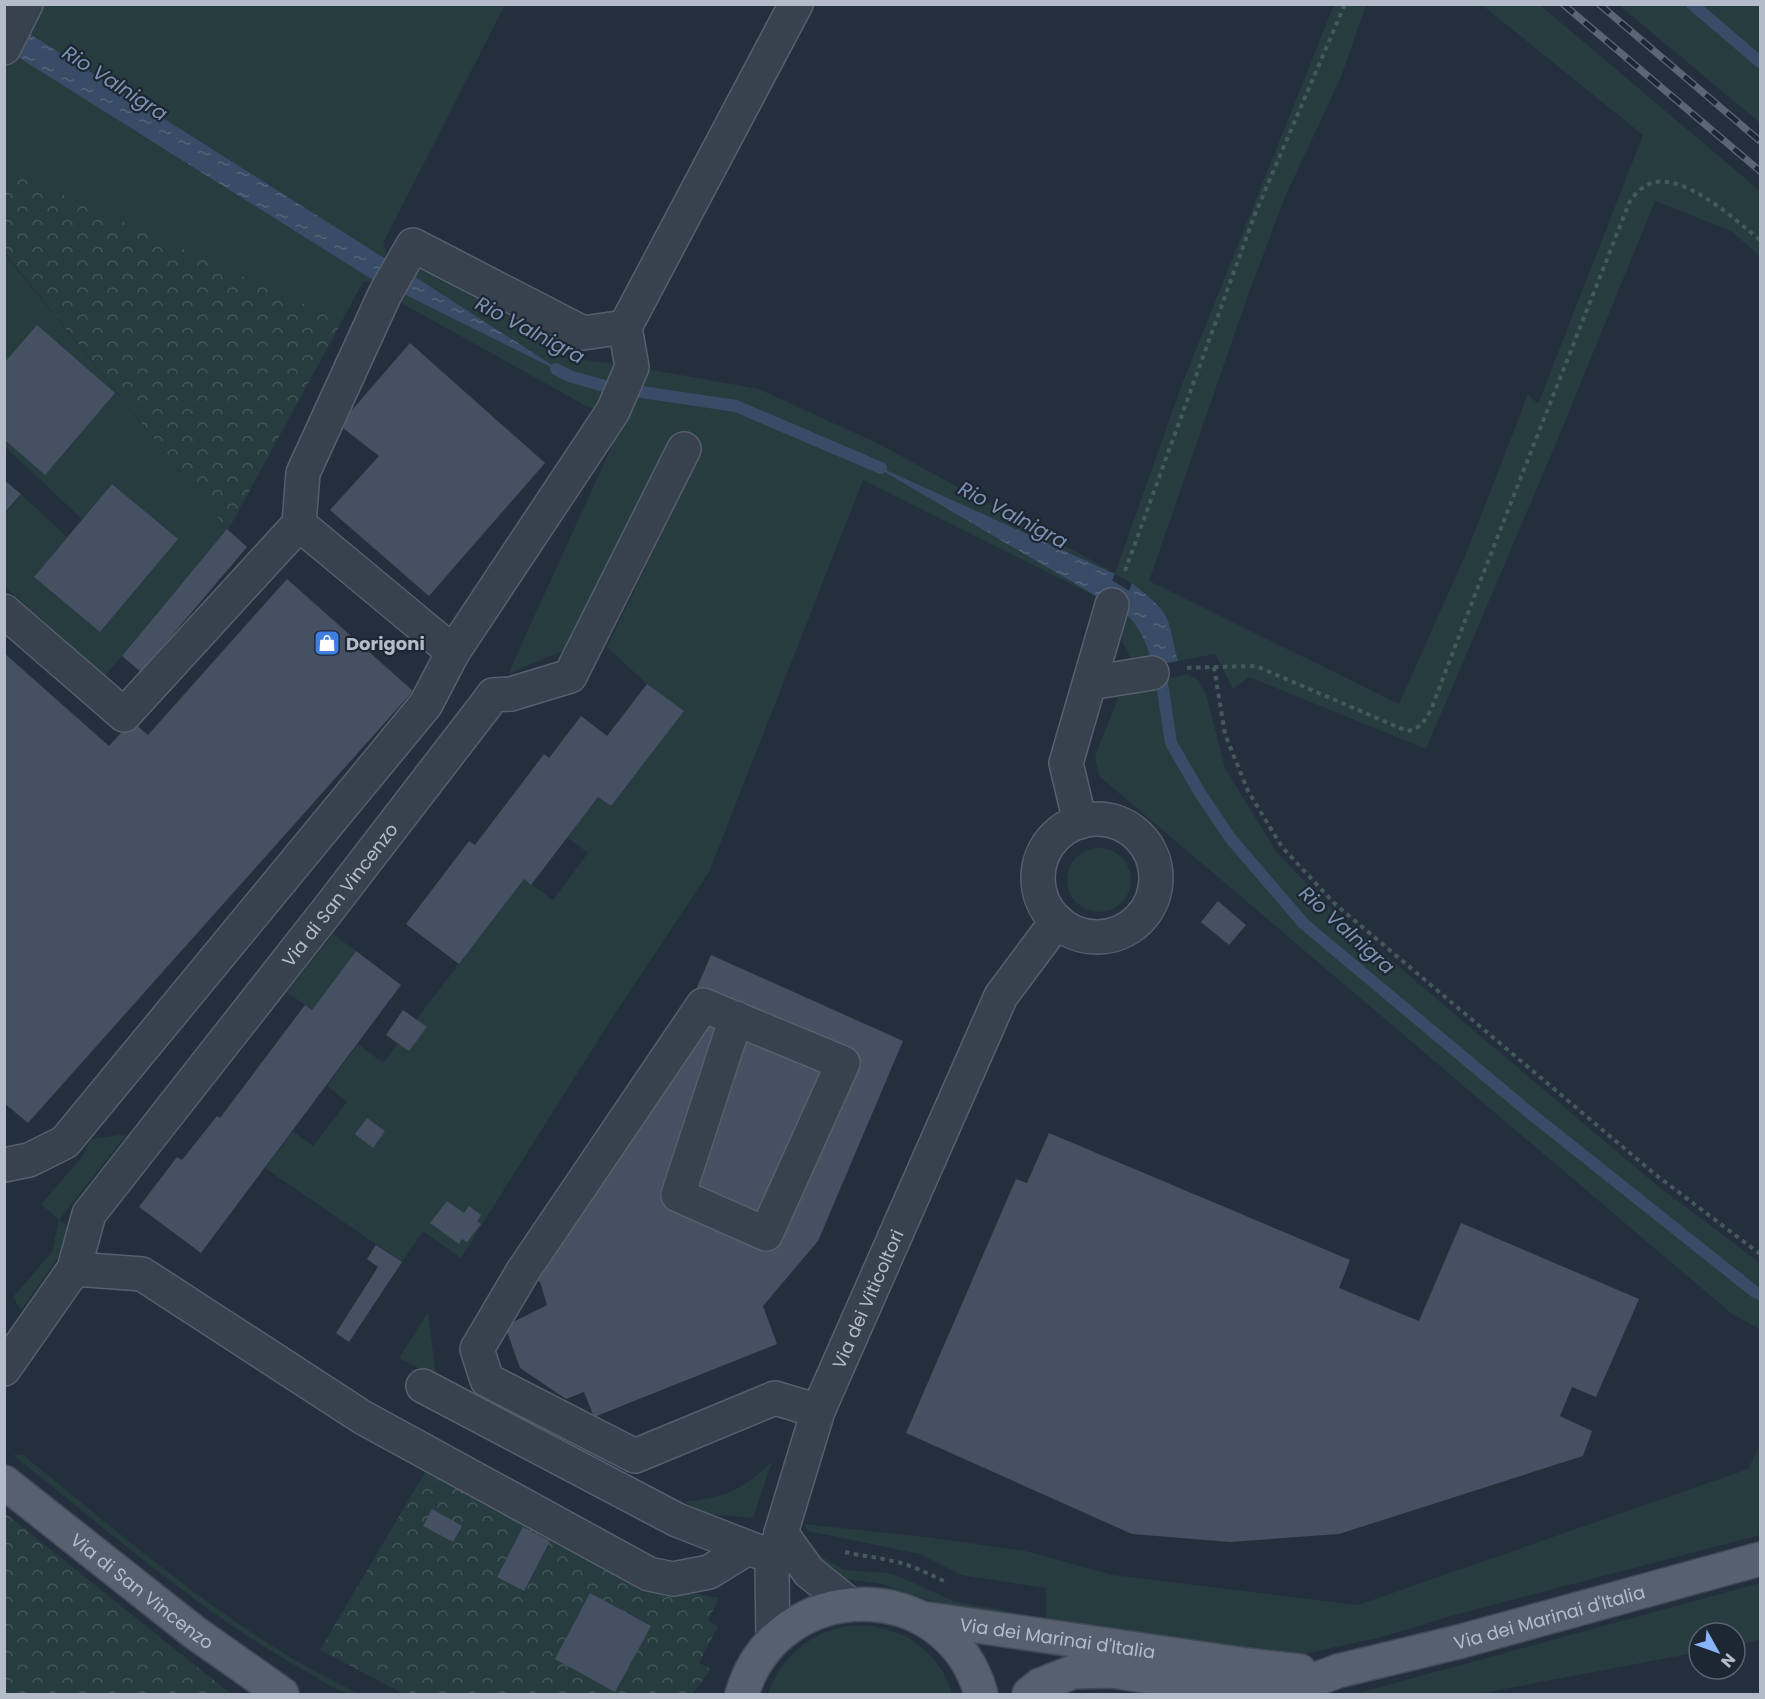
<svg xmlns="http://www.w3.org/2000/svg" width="1765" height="1699" viewBox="0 0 1765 1699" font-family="Poppins,sans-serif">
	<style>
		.green { fill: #263c3f }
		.forest { fill: url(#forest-crowns) }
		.water { fill: url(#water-ripples) }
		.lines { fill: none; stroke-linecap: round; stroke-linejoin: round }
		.stream { stroke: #394c67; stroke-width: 12 }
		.building { fill: #455162 }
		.minor-casing { stroke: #565f6c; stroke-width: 36 }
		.major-casing { stroke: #414a57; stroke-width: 36 }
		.path { stroke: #44595c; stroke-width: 4; stroke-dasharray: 4.5 4.5; stroke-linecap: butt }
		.minor { stroke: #38414e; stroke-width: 33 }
		.major { stroke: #56606e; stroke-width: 33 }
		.rail-casing { stroke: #5a6575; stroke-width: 7 }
		.rail { stroke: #1d2633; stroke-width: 4.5; stroke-dasharray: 14; stroke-linecap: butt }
		.labels { text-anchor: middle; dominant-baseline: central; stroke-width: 4.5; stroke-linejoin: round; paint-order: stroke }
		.poi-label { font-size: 18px; font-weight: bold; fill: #b4bcc9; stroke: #1d2633; text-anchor: start }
		.street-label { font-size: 18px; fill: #b4bcc9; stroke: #1d2633 }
		.water-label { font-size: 20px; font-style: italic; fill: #7c92b1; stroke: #1d2633 }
	</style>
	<defs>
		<pattern id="forest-crowns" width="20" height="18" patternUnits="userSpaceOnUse" patternTransform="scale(1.5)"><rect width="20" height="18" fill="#263c3f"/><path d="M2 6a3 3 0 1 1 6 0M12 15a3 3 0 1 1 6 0" fill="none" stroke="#435659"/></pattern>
		<pattern id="water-ripples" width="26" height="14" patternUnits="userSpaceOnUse" patternTransform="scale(1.5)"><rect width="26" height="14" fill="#394c67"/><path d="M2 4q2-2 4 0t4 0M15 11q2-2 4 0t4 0" fill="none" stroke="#53647b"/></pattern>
	</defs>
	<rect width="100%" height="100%" fill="#242f3e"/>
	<path class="green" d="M 41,5 L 505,5 L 383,243 L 389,261 L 27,32 Z
		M 1334,5 L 1366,5 L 1341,77 L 1285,197 L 1247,298 L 1149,581 L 1399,704 L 1468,549 L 1528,394 L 1538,404 L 1643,135 L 1482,5 L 1540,5 L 1760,191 L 1760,256 L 1731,231 L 1655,201 L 1557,441 L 1426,749 L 1249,677 L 1233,689 L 1215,654 L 1178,661 C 1172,646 1172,629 1165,615 C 1156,597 1132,583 1115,574 L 874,465 L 1103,600 L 863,480 L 709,872 L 612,1018 L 461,1258 L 423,1231 L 402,1262 L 265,1168 L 293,1131 L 313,1146 L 347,1102 L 327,1086 L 358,1044 L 383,1063 L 524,879 L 553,900 L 588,853 L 567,837 L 598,797 L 611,806 L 683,711 L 647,684 L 607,647 L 701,453 L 676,442 L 570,648 L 508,674 L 647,369 L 759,389 L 879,444 L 1115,573 L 1181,387 Z
		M 1619,5 L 1760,5 L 1760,123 Z
		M 13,54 L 376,282 L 363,282 L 342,321 L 5,168 L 5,69 Z
		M 4,253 L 227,529 L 105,676 L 5,587 L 5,513 L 21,494 L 67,537 L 34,577 L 100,632 L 177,539 L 112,484 L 82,519 L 5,447 Z
		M 424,267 L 585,360 L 617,364 L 599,409 L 588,407 L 403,304 L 396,290 L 563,372 L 408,272 Z
		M 1122,610 C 1139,625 1148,644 1152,666 L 1133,663 L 1116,629 Z
		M 1188,674 L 1198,680 L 1206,694 L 1225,768 L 1277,853 L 1334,912 L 1654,1183 L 1760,1263 L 1760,1329 L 1732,1314 L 1099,776 L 1095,756 L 1121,690 Z
		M1067 880a32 32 0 1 1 64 0a32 32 0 1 1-64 0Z
		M 333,934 L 356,951 L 312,1010 L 287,992 Z
		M 127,1134 L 59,1220 L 67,1226 L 58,1258 L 21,1310 L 13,1297 L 52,1252 L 59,1220 L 41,1204 L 82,1157 L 91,1139 Z
		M 428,1312 L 436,1377 L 399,1358 Z
		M 1760,1445 L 1760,1535 L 1458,1614 L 1378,1638 L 1303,1654 L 1252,1653 L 1046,1624 L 1046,1588 L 961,1575 L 920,1554 L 808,1531 L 804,1524 L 925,1537 L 1025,1551 L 1113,1575 L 1358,1605 L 1748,1469 Z
		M 13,1455 L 23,1455 C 130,1541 235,1636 360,1694 C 340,1695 324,1682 307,1672 C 200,1613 108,1530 13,1455 Z
		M 772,1462 L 753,1518 L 708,1514 L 684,1502 C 726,1497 741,1491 772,1462 Z
		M 812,1554 L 819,1555 L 844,1570 L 889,1573 L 907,1580 L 956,1602 L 1013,1612 L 1014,1619 L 956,1609 L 882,1584 L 839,1578 Z
		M 1760,1583 L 1760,1640 L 1735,1645 L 1735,1633 L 1699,1633 L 1699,1652 L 1478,1694 L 1355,1694 Z
		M 872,1626 C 882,1629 895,1631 905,1636 C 927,1649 946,1669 952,1694 L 768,1694 C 778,1662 806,1636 838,1628 C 849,1625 861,1626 872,1626 Z"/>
	<path class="forest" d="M 5,168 L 342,321 L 233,521 L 227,529 L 5,253 Z
		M 427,1469 L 631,1581 L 719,1598 L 708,1621 L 718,1626 L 699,1663 L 711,1669 L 693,1694 L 404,1694 L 320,1650 Z
		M 4,1513 L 5,1513 L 231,1694 L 5,1694 Z"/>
	<path class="water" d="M 27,32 L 389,261 L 376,282 L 13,54 Z
		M 408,272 L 569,376 L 396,290 Z
		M 866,461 L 1115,574 L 1103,600 Z
		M 1132,583 C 1143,592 1157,602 1164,613 C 1172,625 1173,646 1178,661 L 1152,666 C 1148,644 1139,625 1122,610 Z"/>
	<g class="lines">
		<path class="stream" d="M 1692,4 L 1760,62
			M 556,369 L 569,376 L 608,387 L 736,406 L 881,468
			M 1097,578 L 1136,602 L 1140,607
			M 1160,670 L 1171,743 L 1200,793 L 1231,839 L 1304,924 L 1530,1113 L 1755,1292 L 1760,1294"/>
	</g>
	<path class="building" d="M 37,325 L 115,393 L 45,475 L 5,440 L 5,362 Z
		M 410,343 L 545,463 L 429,596 L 330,510 L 379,456 L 339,425 Z
		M 4,480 L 21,494 L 4,513 Z
		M 112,484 L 178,539 L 100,632 L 34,577 Z
		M 227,529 L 247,547 L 141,672 L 122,656 Z
		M 287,579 L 413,691 L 28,1123 L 4,1103 L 4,653 L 109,746 L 132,721 L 148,735 Z
		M 647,684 L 684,711 L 611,806 L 598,797 L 531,885 L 524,879 L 459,964 L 406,924 L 469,841 L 475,845 L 544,754 L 549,758 L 581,716 L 607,736 Z
		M 1218,901 L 1246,925 L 1229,945 L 1201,922 Z
		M 356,951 L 401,985 L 201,1253 L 139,1207 L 177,1157 L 182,1160 L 217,1116 L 220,1118 L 305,1005 L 312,1010 Z
		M 711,955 L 903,1041 L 818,1241 L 763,1306 L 777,1344 L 594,1417 L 584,1392 L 566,1399 L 520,1368 L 505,1326 L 547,1305 L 540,1282 L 523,1271 L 691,1001 Z
		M 403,1010 L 427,1027 L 409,1051 L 386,1035 Z
		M 367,1118 L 385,1131 L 373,1148 L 355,1134 Z
		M 1049,1133 L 1350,1260 L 1339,1288 L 1419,1321 L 1461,1223 L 1639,1299 L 1596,1397 L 1572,1387 L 1560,1416 L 1592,1431 L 1583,1456 L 1339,1534 L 1230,1542 L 1132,1534 L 906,1433 L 1016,1179 L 1027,1183 Z
		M 447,1201 L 464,1213 L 469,1206 L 481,1215 L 477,1221 L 481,1224 L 467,1242 L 462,1239 L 459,1244 L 430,1223 Z
		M 376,1245 L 402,1262 L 349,1342 L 336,1333 L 378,1267 L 367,1259 Z
		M 432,1509 L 462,1526 L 453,1542 L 423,1526 Z
		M 523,1527 L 550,1541 L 524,1591 L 497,1577 Z
		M 590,1593 L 651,1626 L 615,1692 L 555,1659 Z"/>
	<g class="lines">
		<g class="minor-casing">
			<g id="minor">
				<path d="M 4,48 L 26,4"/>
				<path d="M 299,524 L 303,473 L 385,294 L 413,245 L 583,333 L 625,327"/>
				<path d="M 4,611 L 124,715 L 299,524 L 453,652 L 426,704 L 65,1142 L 29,1160 L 4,1165"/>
				<path d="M 453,652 L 613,411 L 632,367 L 625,327 L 796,4"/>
				<path d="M 1090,683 L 1152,673"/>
				<circle cx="1097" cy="878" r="59"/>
				<path d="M 1080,822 L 1066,763 L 1112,605"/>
				<path d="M 736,1018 L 678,1195 L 766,1234 L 843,1063 L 703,1005 L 523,1271 L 477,1349 L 487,1380 L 635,1456 L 775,1398 L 818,1411"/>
				<path d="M 74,1269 L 142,1274 L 362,1417 L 649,1574 L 673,1579 L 709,1572 L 748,1548"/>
				<path id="s1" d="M 4,1369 L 74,1269 L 89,1214 L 331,906 L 485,706 L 493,695 L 511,694 L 570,676 L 684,449"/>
				<path d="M 423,1386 L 677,1520 L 762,1553"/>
				<path d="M 781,1533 L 809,1572 L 849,1604"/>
				<path id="s2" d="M 773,1640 L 772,1572 L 781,1533 L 818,1411 L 1001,996 L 1057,921"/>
			</g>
		</g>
		<g class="major-casing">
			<g id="major">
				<path id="s3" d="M 4,1482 L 194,1632 L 282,1694"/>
				<path id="s4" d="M 921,1618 L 1247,1665 L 1300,1671"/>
				<path d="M 742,1694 C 777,1576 947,1573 981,1694"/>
				<path id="s5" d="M 1029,1694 L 1040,1685 L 1073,1672 L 1112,1671 L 1215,1687 L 1255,1689 L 1296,1687 L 1338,1671 L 1458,1642 L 1760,1559"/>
			</g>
		</g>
		<path class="path" d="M 1125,571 L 1255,214 L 1345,4
			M 1214,667 L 1256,666 L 1407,731 C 1421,729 1424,721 1431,710 C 1495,540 1563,372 1629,203 C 1634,196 1640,188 1649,184 C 1682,170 1737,221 1760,240
			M 1187,668 L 1214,667 L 1225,734 L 1248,791 L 1282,847 L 1335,904 L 1656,1175 L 1760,1254
			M 845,1552 C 861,1556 877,1557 893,1561 C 912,1565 929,1574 946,1582"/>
		<use href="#minor" class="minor"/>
		<use href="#major" class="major"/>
		<g class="rail-casing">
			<path id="rail" d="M 1563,4 L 1760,171
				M 1599,4 L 1760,141"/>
		</g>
		<use href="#rail" class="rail"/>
	</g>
	<defs>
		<g id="shop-square" transform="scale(1.35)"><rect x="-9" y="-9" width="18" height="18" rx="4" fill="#3f7fe0" stroke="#1d2633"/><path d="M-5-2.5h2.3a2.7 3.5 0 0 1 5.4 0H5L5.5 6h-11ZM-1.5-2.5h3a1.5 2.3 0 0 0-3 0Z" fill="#fff"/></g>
	</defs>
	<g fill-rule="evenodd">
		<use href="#shop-square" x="327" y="643"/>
	</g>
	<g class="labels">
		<g class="poi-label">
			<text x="346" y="643">Dorigoni</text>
		</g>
		<g class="street-label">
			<text stroke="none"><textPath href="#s1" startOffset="585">Via di San Vincenzo</textPath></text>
			<text stroke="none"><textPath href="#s2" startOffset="358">Via dei Viticoltori</textPath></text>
			<text stroke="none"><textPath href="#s3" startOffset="176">Via di San Vincenzo</textPath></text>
			<text stroke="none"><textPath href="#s5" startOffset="537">Via dei Marinai d'Italia</textPath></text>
			<text stroke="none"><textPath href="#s4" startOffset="138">Via dei Marinai d'Italia</textPath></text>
		</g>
		<g class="water-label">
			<text transform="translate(115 83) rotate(33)">Rio Valnigra</text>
			<text transform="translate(530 330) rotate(28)">Rio Valnigra</text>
			<text transform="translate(1013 515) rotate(28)">Rio Valnigra</text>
			<text transform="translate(1347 930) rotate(42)">Rio Valnigra</text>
		</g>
	</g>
	<rect width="1765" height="1699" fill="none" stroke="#b4bcc9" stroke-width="12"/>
	<g transform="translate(1717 1651) rotate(130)"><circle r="28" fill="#1d2633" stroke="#59626f" stroke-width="1.5"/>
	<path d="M0-4.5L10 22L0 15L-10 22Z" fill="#8ab4f8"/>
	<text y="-9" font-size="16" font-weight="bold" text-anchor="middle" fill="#b4bcc9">N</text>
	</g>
</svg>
